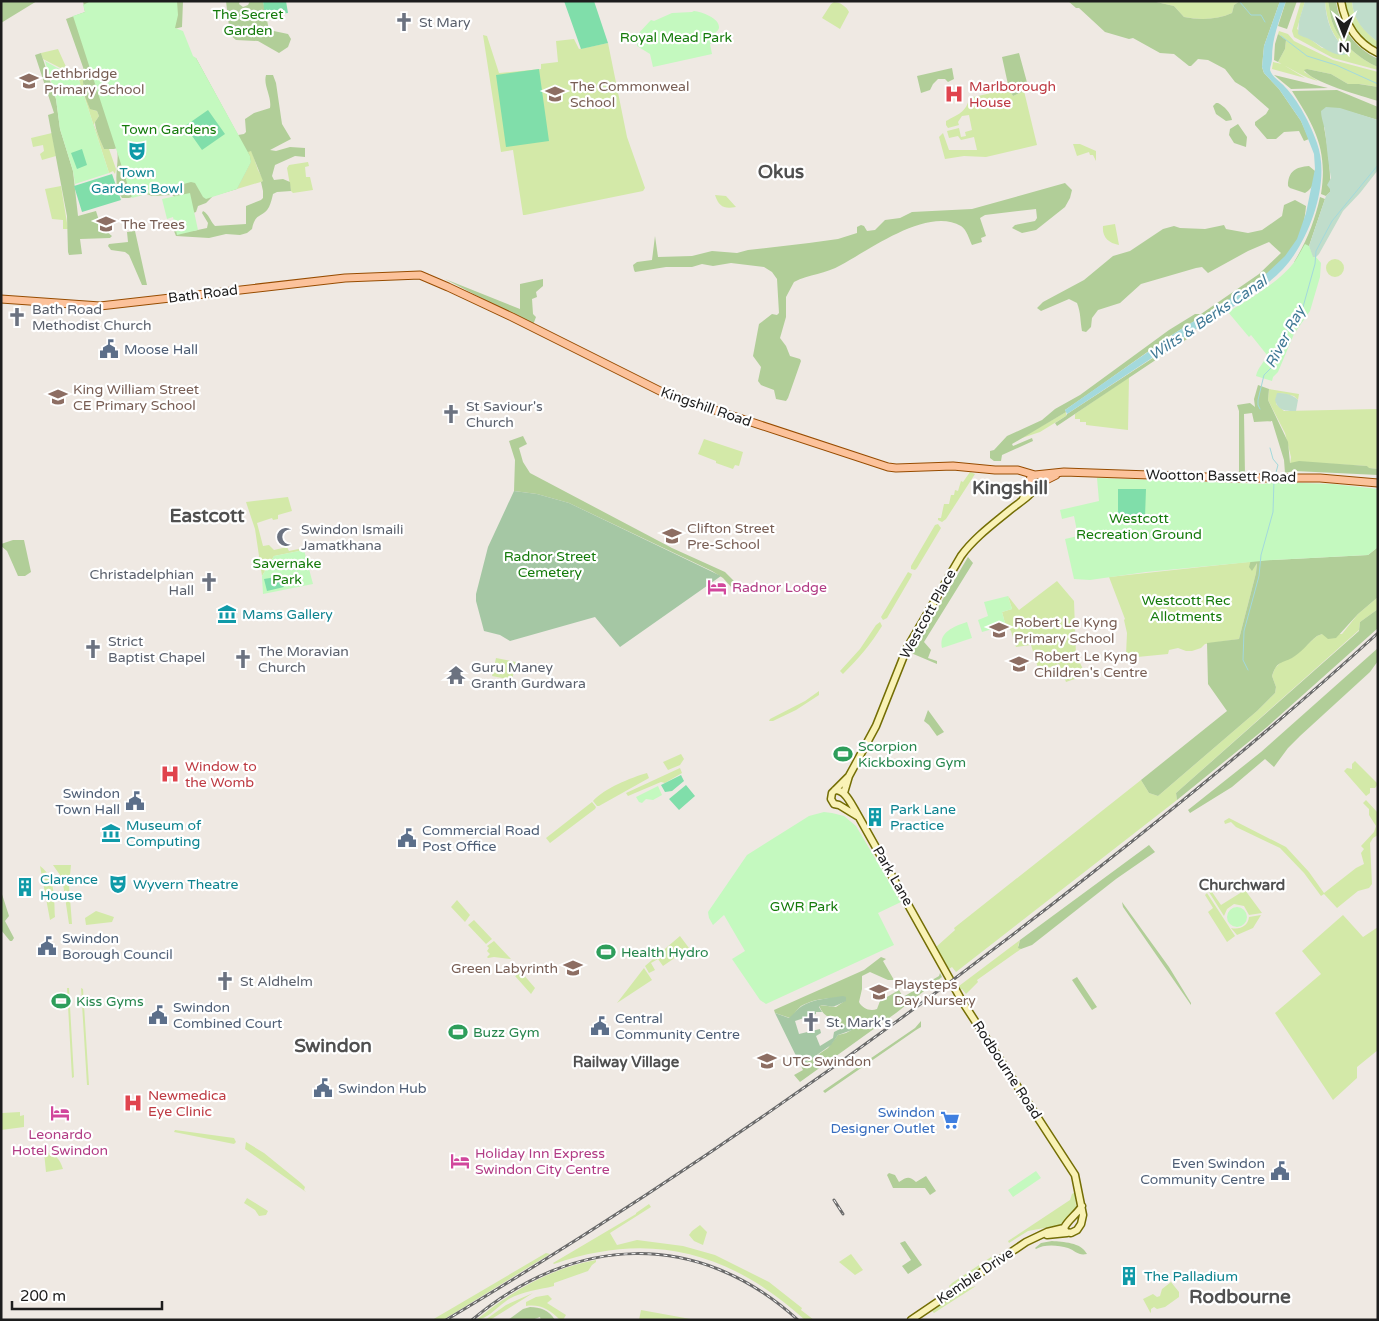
<svg xmlns="http://www.w3.org/2000/svg" width="1379" height="1321" viewBox="0 0 1379 1321" font-family="'Varela Round',sans-serif">
	<style>
		.grass { fill: #d3e9a8 }
		.forest { fill: #b1ce98 }
		.wetland { fill: #c0ddcb }
		.cemetery { fill: #a5c7a4 }
		.park { fill: #c4f9bf }
		.pitch { fill: #80deaa }
		.water { fill: #a3d9dc }
		.lines { fill: none; stroke-linecap: round; stroke-linejoin: round }
		.stream { stroke: #a3d9dc; stroke-width: 1 }
		.secondary-casing { stroke: #746e05; stroke-width: 9 }
		.primary-casing { stroke: #974c00; stroke-width: 9 }
		.secondary { stroke: #f9f2b6; stroke-width: 6 }
		.primary { stroke: #fcc29b; stroke-width: 7 }
		.rail-casing { stroke: #6b6b6b; stroke-width: 3 }
		.rail { stroke: #fff; stroke-width: 1; stroke-dasharray: 4; stroke-linecap: butt }
		.labels { text-anchor: middle; dominant-baseline: central; stroke-width: 4.5; stroke-linejoin: round; paint-order: stroke }
		.park-label { font-size: 14px; fill: #157b0b; stroke: #fff }
		.worship-label { font-size: 14px; fill: #5b616d; stroke: #fff; text-anchor: start }
		.education-label { font-size: 14px; fill: #785e54; stroke: #fff; text-anchor: start }
		.health-label { font-size: 14px; fill: #be3a42; stroke: #fff; text-anchor: start }
		.culture-label { font-size: 14px; fill: #0d838f; stroke: #fff; text-anchor: start }
		.street-label { font-size: 14px; fill: #1d1d1d; stroke: #fff }
		.service-label { font-size: 14px; fill: #4e5e75; stroke: #fff; text-anchor: start }
		.hotel-label { font-size: 14px; fill: #b23c85; stroke: #fff; text-anchor: start }
		.leisure-label { font-size: 14px; fill: #27864d; stroke: #fff; text-anchor: start }
		.shop-label { font-size: 14px; fill: #366cbe; stroke: #fff; text-anchor: end }
		.water-label { font-size: 15px; font-style: italic; fill: #417a96; stroke: #fff }
		.neighbourhood-label { font-size: 15px; font-weight: bold; fill: #505050; stroke: #fff }
		.district-label { font-size: 19px; font-weight: bold; fill: #505050; stroke: #fff }
	</style>
	<rect width="100%" height="100%" fill="#efe9e3"/>
	<path class="grass" d="M 1152,1 L 1240,1 L 1234,5 L 1232,13 C 1217,20 1201,20 1184,17 L 1174,6 Z
		M 1301,1 L 1305,1 L 1297,29 L 1322,48 L 1347,50 C 1332,37 1327,22 1325,2 L 1328,1 C 1330,9 1330,17 1333,24 C 1340,43 1361,60 1378,67 L 1378,70 L 1333,58 L 1294,37 L 1292,31 Z
		M 1343,1 L 1352,1 C 1353,19 1364,31 1378,42 L 1378,50 C 1356,35 1352,27 1343,1 Z
		M 834,2 C 840,2 847,7 849,12 L 840,29 L 822,18 L 831,4 Z
		M 1279,31 L 1288,34 L 1294,41 L 1333,60 L 1378,72 L 1378,87 L 1360,84 L 1348,84 L 1331,74 L 1307,69 L 1304,72 L 1306,73 L 1318,81 C 1304,78 1292,69 1278,62 L 1285,49 L 1286,40 L 1278,34 Z
		M 483,35 L 487,36 L 499,73 L 541,69 L 541,64 L 558,62 L 556,41 L 574,39 L 579,49 L 608,43 L 627,137 L 645,188 L 643,191 L 525,215 L 523,215 L 513,150 L 501,152 Z
		M 58,49 L 67,69 L 78,77 L 43,59 L 41,53 Z
		M 1273,62 L 1282,64 L 1305,78 L 1272,69 Z
		M 85,78 L 83,84 L 93,110 L 97,111 L 99,116 L 95,122 L 94,125 L 104,149 L 109,149 L 116,169 L 115,174 L 113,171 L 109,173 L 79,80 Z
		M 1009,89 L 1013,96 L 1024,91 L 1037,145 L 986,157 L 964,156 L 945,159 L 939,137 L 943,133 L 949,150 L 977,150 L 974,137 L 961,140 L 958,136 L 949,138 L 947,131 L 959,128 L 961,137 L 966,136 L 965,132 L 972,130 L 969,115 L 962,116 L 958,122 L 959,125 L 948,128 L 946,125 L 946,121 C 957,115 967,112 969,98 Z
		M 52,133 L 56,156 L 42,160 L 40,154 L 44,151 L 43,145 L 33,147 L 31,138 Z
		M 1073,144 L 1080,144 L 1096,151 L 1096,161 L 1093,155 L 1090,155 L 1089,152 L 1077,156 Z
		M 250,150 L 252,152 L 258,170 L 264,181 L 237,189 L 251,162 L 247,151 Z
		M 308,162 L 309,166 L 305,167 L 306,177 L 310,177 L 313,190 L 293,193 L 291,191 L 287,168 L 289,165 Z
		M 61,186 L 68,229 L 63,229 L 63,220 L 52,219 L 45,189 Z
		M 715,195 L 726,196 L 736,207 C 724,209 719,207 715,195 Z
		M 1115,224 L 1119,245 C 1108,243 1102,237 1103,226 Z
		M1326 268a9 9 0 1 1 18 0a9 9 0 1 1-18 0Z
		M 1129,377 L 1128,430 L 1086,425 L 1086,422 L 1080,422 L 1080,419 L 1075,419 L 1075,414 Z
		M 1269,389 L 1299,394 L 1298,400 L 1294,396 L 1280,393 L 1276,404 L 1284,411 L 1378,409 L 1378,469 L 1368,468 L 1367,466 L 1300,462 L 1290,464 L 1291,457 L 1285,433 L 1268,400 Z
		M 1066,412 L 1066,416 L 1040,432 L 1019,439 Z
		M 704,439 L 743,452 L 739,466 L 735,465 L 733,469 L 716,463 L 716,461 L 698,454 Z
		M 970,472 L 975,474 L 946,519 L 942,522 L 938,520 L 938,518 L 941,518 L 944,504 L 949,504 L 951,495 L 954,495 L 955,490 L 958,491 L 961,481 L 963,482 Z
		M 288,497 L 292,511 L 278,515 L 278,519 L 273,520 L 272,518 L 257,523 L 263,546 L 269,545 L 274,550 L 287,547 L 289,551 L 303,548 L 304,550 L 274,556 L 262,576 L 255,529 L 246,502 Z
		M 938,524 L 941,528 L 917,568 L 915,570 L 911,569 L 911,566 L 935,525 Z
		M 1257,561 L 1256,573 L 1239,639 L 1205,644 L 1201,648 L 1192,651 L 1186,651 L 1178,648 L 1169,650 L 1168,654 L 1127,658 L 1126,655 L 1127,633 L 1124,620 L 1125,619 L 1109,577 Z
		M 908,572 L 912,574 L 911,577 L 887,618 L 883,620 L 881,617 Z
		M 1057,581 L 1074,601 L 1076,655 L 1086,675 L 1066,682 L 1059,664 L 1039,671 L 1031,645 L 1016,647 L 1011,631 L 1005,623 L 1002,612 L 1012,609 L 1008,596 L 1019,610 Z
		M 1378,597 L 1378,609 L 1360,622 L 1359,630 L 1176,793 L 1177,800 L 956,972 L 952,967 L 949,969 L 936,947 L 955,930 L 954,928 L 1141,780 L 1149,793 L 1158,796 L 1257,711 L 1275,693 L 1276,687 L 1272,676 L 1275,668 L 1282,661 L 1293,657 L 1317,636 L 1322,634 L 1342,634 L 1358,614 Z
		M 880,622 L 882,626 C 871,644 858,659 843,674 L 840,671 L 860,649 L 876,625 Z
		M 496,658 L 516,662 L 512,680 L 492,676 Z
		M 819,691 L 819,695 L 796,710 L 773,721 L 769,721 L 770,719 L 805,701 Z
		M 681,754 L 684,759 L 680,765 L 668,770 L 663,762 Z
		M 1355,761 L 1378,784 L 1375,788 L 1370,788 L 1370,793 L 1366,796 L 1344,771 L 1347,768 L 1352,769 L 1352,764 Z
		M 680,768 L 682,773 L 665,783 L 661,782 L 628,796 L 626,793 Z
		M 647,773 L 649,778 L 599,806 L 597,806 L 593,801 C 605,788 630,778 647,773 Z
		M 1366,800 L 1378,813 L 1378,835 L 1373,838 L 1370,843 L 1372,884 L 1369,888 L 1358,891 L 1337,908 L 1324,894 L 1321,896 L 1304,873 L 1280,848 L 1236,827 L 1231,822 L 1225,824 L 1224,821 L 1229,818 L 1286,847 L 1309,872 L 1324,893 L 1356,868 L 1364,864 L 1361,853 L 1364,849 L 1361,846 L 1374,832 L 1376,826 L 1369,815 L 1369,809 L 1363,803 Z
		M 592,802 L 596,807 L 595,809 L 550,843 L 546,838 Z
		M 53,865 L 71,865 L 69,885 L 72,924 L 69,924 L 63,884 L 60,875 Z
		M 40,866 C 56,877 54,900 55,917 L 50,920 Z
		M 1208,888 L 1212,889 L 1212,892 L 1221,905 L 1245,890 L 1262,913 L 1249,915 L 1244,906 L 1234,904 L 1227,909 L 1224,916 L 1207,889 Z
		M 1207,893 L 1235,936 L 1227,942 L 1208,912 L 1213,908 L 1205,895 Z
		M 457,900 L 470,915 L 465,922 L 451,907 Z
		M 96,911 L 114,917 L 112,922 L 86,925 L 85,918 Z
		M 1261,915 L 1253,928 L 1237,935 L 1231,928 C 1240,930 1248,926 1249,917 Z
		M 1343,915 L 1363,937 L 1378,927 L 1378,1050 L 1357,1067 L 1357,1078 L 1333,1100 L 1275,1013 L 1321,974 L 1302,951 Z
		M 474,920 L 492,939 L 486,944 L 468,925 Z
		M 680,936 L 689,948 L 663,966 L 658,959 L 651,963 L 655,970 L 649,973 L 645,966 Z
		M 1020,940 L 1018,946 L 1021,949 L 977,980 L 978,982 L 966,994 L 962,989 L 960,990 L 958,987 L 959,986 Z
		M 494,941 L 511,959 L 494,957 L 488,958 L 487,957 L 490,954 L 487,951 L 489,948 L 487,946 Z
		M 644,968 L 652,980 L 617,1003 Z
		M 519,973 L 523,974 L 535,988 L 531,994 L 515,976 Z
		M 67,988 L 69,988 L 74,1077 L 72,1078 Z
		M 81,988 L 83,989 L 89,1085 L 87,1085 Z
		M 1,1109 L 2,1113 L 20,1112 L 20,1116 L 24,1115 L 24,1127 L 1,1130 Z
		M 175,1130 L 234,1138 L 236,1142 L 234,1144 L 174,1132 Z
		M 246,1142 L 264,1153 L 301,1183 L 305,1187 L 304,1190 L 306,1192 L 245,1149 Z
		M 44,1152 C 55,1153 60,1159 63,1169 L 46,1172 Z
		M 1075,1192 L 1076,1207 L 1060,1225 L 1028,1231 L 1009,1243 L 1008,1241 L 1070,1200 L 1072,1194 Z
		M 247,1198 L 268,1211 L 266,1215 L 259,1216 L 255,1210 L 244,1203 Z
		M 649,1204 L 651,1207 L 610,1233 L 617,1245 L 637,1240 L 683,1246 L 715,1255 L 769,1282 L 802,1308 L 801,1310 L 814,1320 L 805,1320 C 730,1252 651,1230 554,1264 L 553,1263 L 636,1214 L 636,1213 Z
		M 700,1225 L 707,1232 L 703,1245 L 694,1241 L 689,1235 L 692,1231 Z
		M 546,1253 L 550,1254 L 443,1320 L 432,1320 Z
		M 851,1254 L 863,1270 L 855,1275 L 839,1262 Z
		M 991,1257 L 993,1260 L 950,1288 L 949,1286 L 952,1283 Z
		M 596,1260 L 596,1262 L 592,1265 L 588,1271 L 554,1283 L 554,1286 C 538,1290 523,1291 509,1299 C 499,1305 487,1320 476,1320 C 512,1291 551,1268 596,1260 Z
		M 1171,1282 L 1179,1292 L 1179,1297 L 1165,1307 L 1157,1309 L 1154,1307 L 1151,1309 L 1151,1313 L 1150,1312 L 1143,1299 L 1153,1294 L 1157,1297 L 1160,1296 L 1162,1289 Z
		M 976,1286 L 934,1313 L 932,1311 L 960,1291 Z
		M 533,1293 L 490,1320 L 485,1320 L 506,1305 Z
		M 548,1295 L 552,1299 L 547,1303 L 566,1315 L 563,1320 L 560,1320 C 550,1310 541,1304 526,1306 L 526,1302 L 536,1297 Z
		M 641,1310 L 696,1320 L 639,1320 Z"/>
	<path class="forest" d="M 1,1 L 37,1 L 1,23 Z
		M 83,1 L 183,1 L 182,27 L 174,29 L 173,56 L 196,58 L 238,135 L 244,134 L 246,132 L 245,119 L 254,113 L 270,108 C 272,96 263,86 266,75 L 273,75 L 276,83 L 282,124 L 291,139 L 270,150 L 276,151 L 290,147 L 305,148 L 305,157 L 295,156 L 275,165 L 272,176 L 274,180 L 283,179 L 290,182 L 291,191 L 277,192 L 273,194 C 272,198 271,203 269,207 C 263,218 255,212 252,229 L 247,233 L 240,235 L 226,234 L 209,238 L 176,236 L 174,231 L 179,228 L 193,231 L 207,228 L 208,223 L 202,213 L 203,211 C 209,214 210,221 215,226 L 246,224 L 246,206 L 261,200 L 263,198 L 263,191 L 261,182 L 263,181 L 251,151 L 248,152 L 250,156 L 251,162 L 237,189 L 213,196 L 206,203 L 198,206 L 196,212 L 193,213 L 172,195 L 152,196 L 144,193 L 129,198 L 122,198 C 111,181 120,166 117,148 L 114,149 L 104,149 C 101,142 95,129 95,122 L 99,116 L 97,111 L 90,109 L 84,94 L 83,81 L 86,78 L 84,70 L 66,19 L 85,12 Z
		M 226,1 L 240,1 L 239,4 L 243,7 L 248,5 L 250,1 L 263,1 L 269,30 L 288,34 L 291,39 L 288,47 L 279,53 L 258,41 L 236,40 L 230,35 Z
		M 1068,1 L 1152,1 L 1174,6 L 1184,17 C 1200,20 1217,20 1232,13 L 1234,5 L 1240,1 L 1280,1 L 1264,46 L 1262,67 L 1264,73 L 1279,89 L 1301,121 L 1309,139 L 1304,141 L 1299,131 L 1284,132 L 1276,139 L 1267,139 L 1255,125 L 1255,122 L 1266,114 L 1269,109 L 1245,88 L 1235,82 L 1225,69 L 1208,60 L 1198,59 L 1191,66 L 1189,66 L 1174,54 L 1160,53 L 1133,38 L 1129,39 L 1105,32 L 1079,8 L 1076,8 Z
		M 1286,1 L 1297,1 L 1287,29 L 1278,26 Z
		M 1328,1 L 1336,1 C 1339,27 1355,48 1378,59 L 1378,67 C 1361,60 1340,43 1333,24 C 1330,17 1330,9 1328,1 Z
		M 1278,34 L 1286,40 L 1285,49 L 1278,62 L 1274,60 L 1275,44 Z
		M 41,53 L 56,99 L 60,129 L 73,171 L 78,216 L 96,211 L 101,227 L 112,236 L 110,238 L 80,239 L 82,254 L 69,255 L 68,252 L 67,216 L 48,115 L 54,113 L 35,55 Z
		M 1019,53 L 1028,86 L 1024,91 L 1013,96 L 1009,89 L 1002,57 Z
		M 952,68 L 954,79 L 948,82 L 945,79 L 938,79 L 933,84 L 930,90 L 921,93 L 917,76 Z
		M 1307,69 L 1331,74 L 1348,84 L 1359,84 L 1378,87 L 1378,101 C 1362,96 1311,82 1304,70 Z
		M 1274,75 L 1328,88 L 1291,89 Z
		M 1337,90 L 1378,107 L 1378,120 L 1347,111 L 1324,127 C 1328,147 1331,172 1330,192 L 1326,196 L 1321,194 C 1328,150 1315,127 1292,91 Z
		M 1216,103 L 1218,103 C 1224,106 1231,113 1232,120 L 1226,121 L 1216,114 L 1213,106 Z
		M 1238,124 L 1247,137 L 1246,147 L 1234,143 L 1229,135 L 1230,129 Z
		M 1309,166 L 1315,171 C 1314,181 1314,188 1305,193 L 1290,188 L 1288,186 C 1288,171 1296,167 1309,166 Z
		M 1065,183 L 1072,190 L 1070,198 L 1065,207 L 1036,230 L 1022,233 L 1012,228 L 1015,225 L 1035,221 L 1037,218 L 1036,209 L 985,215 L 980,218 L 986,236 L 981,238 L 982,242 L 972,245 C 969,239 967,230 961,226 C 928,206 869,250 841,265 C 826,274 809,274 794,282 L 786,297 L 786,317 L 780,338 L 786,346 L 790,356 L 800,359 L 801,361 L 788,398 L 786,401 L 776,399 L 774,390 L 761,385 L 758,381 L 761,367 L 753,356 L 759,324 L 772,314 L 777,315 L 779,313 L 777,279 L 772,272 L 764,267 L 731,263 L 713,266 L 702,264 L 692,267 L 666,267 L 635,272 L 634,270 L 633,265 L 637,262 L 652,260 L 655,236 L 658,257 L 692,256 L 712,251 L 737,253 L 748,250 L 809,243 L 838,239 L 857,233 L 857,227 L 861,225 L 864,226 L 867,231 L 875,230 L 885,220 L 900,218 L 912,212 L 972,209 Z
		M 1320,197 L 1325,199 L 1309,246 L 1313,258 L 1294,262 C 1307,241 1315,220 1320,197 Z
		M 1295,200 L 1306,206 C 1305,220 1301,237 1292,249 C 1267,283 1211,310 1175,333 C 1138,358 1102,385 1065,410 L 1066,412 L 1012,444 L 1013,446 L 1032,438 L 1033,441 L 1002,455 L 1001,461 L 994,461 L 990,458 L 990,451 L 994,450 L 1007,436 L 1042,420 L 1055,409 L 1080,395 L 1169,330 L 1195,314 L 1201,314 L 1259,274 L 1281,253 L 1269,242 L 1248,251 L 1208,273 L 1202,267 L 1196,268 L 1141,284 L 1120,303 L 1098,310 L 1092,318 L 1091,327 L 1086,332 L 1082,331 C 1080,321 1081,313 1077,303 L 1069,299 L 1041,311 L 1037,308 L 1043,302 L 1084,280 L 1113,256 L 1130,251 L 1163,229 L 1174,226 L 1180,228 L 1205,229 L 1224,225 L 1226,229 L 1248,233 L 1262,230 L 1282,216 L 1284,205 Z
		M 135,231 L 147,285 L 142,285 L 129,255 L 125,252 L 111,250 L 108,246 L 109,244 L 128,242 L 127,232 Z
		M 445,279 L 520,309 L 520,284 L 543,279 L 543,286 L 536,292 L 537,297 L 532,299 L 533,314 L 536,317 L 533,325 Z
		M 1185,337 L 1187,339 L 1057,426 L 1055,423 L 1066,416 L 1067,414 Z
		M 1258,385 L 1269,389 L 1268,400 L 1288,442 L 1290,463 L 1299,461 L 1367,466 L 1369,468 L 1378,469 L 1378,475 L 1294,471 L 1285,473 L 1284,460 L 1272,421 L 1254,422 L 1252,413 L 1244,414 L 1245,476 L 1239,475 L 1239,411 L 1237,405 L 1250,403 L 1255,407 L 1254,399 Z
		M 523,436 L 527,444 L 519,448 L 523,462 L 530,473 L 672,548 L 725,572 L 737,584 L 732,588 L 723,578 L 712,571 L 569,503 L 537,494 L 514,491 L 515,460 L 509,441 Z
		M 13,540 L 24,540 L 31,572 L 25,576 L 18,576 L 7,551 L 1,546 L 1,544 Z
		M 1378,547 L 1378,597 L 1358,614 L 1336,638 L 1328,639 L 1322,634 L 1317,636 C 1309,642 1301,653 1292,658 C 1280,664 1277,661 1272,676 L 1276,687 L 1275,693 L 1257,711 L 1158,796 L 1149,793 L 1141,780 L 1227,711 L 1208,684 L 1207,643 L 1239,639 L 1256,573 L 1257,563 L 1252,571 L 1249,567 L 1252,556 L 1273,560 L 1368,555 Z
		M 968,557 L 973,563 L 924,642 L 931,650 L 928,658 L 937,661 L 937,664 L 911,653 Z
		M 1378,609 L 1378,628 L 1267,727 L 1177,800 L 1176,793 L 1359,631 L 1360,622 Z
		M 1378,648 L 1378,661 L 1370,672 L 1300,736 L 1288,748 L 1274,767 L 1265,759 L 1232,787 L 1190,813 L 1188,810 L 1261,752 Z
		M 928,710 L 944,732 L 937,736 L 929,725 L 924,721 Z
		M 1149,845 L 1155,852 L 1116,879 L 1032,945 L 1021,949 L 1018,948 L 1020,940 Z
		M 1,891 L 9,916 L 5,921 L 14,938 L 12,941 L 10,941 L 1,930 Z
		M 1122,902 L 1169,967 L 1191,1003 L 1191,1005 L 1123,907 Z
		M 881,957 L 886,959 L 883,961 L 894,980 L 888,980 L 870,972 L 862,976 L 862,989 L 859,1002 C 862,1008 870,1012 877,1009 L 880,1001 L 899,990 L 903,997 L 939,976 L 940,973 L 942,977 L 896,1013 L 800,1082 L 794,1075 L 803,1070 L 801,1066 L 828,1048 L 838,1035 L 846,1033 L 857,1027 L 858,1023 L 854,1021 L 843,1027 C 835,1017 824,1020 819,1005 L 836,1007 L 846,1000 C 831,997 815,998 801,1006 C 797,1009 794,1015 790,1018 L 775,1013 L 774,1010 L 864,970 Z
		M 1077,977 L 1097,1007 L 1092,1010 L 1072,980 Z
		M 921,1021 L 921,1027 L 916,1030 L 825,1093 L 823,1091 L 915,1028 Z
		M 889,1173 L 895,1175 L 899,1182 C 907,1177 909,1176 916,1182 L 926,1176 L 936,1191 L 930,1195 L 925,1188 L 893,1188 L 887,1175 Z
		M 905,1241 L 922,1265 L 908,1274 L 902,1266 L 911,1260 L 900,1243 Z
		M 1052,1241 C 1063,1242 1081,1242 1087,1254 C 1078,1256 1076,1251 1068,1248 C 1058,1245 1044,1244 1036,1249 L 1035,1248 L 1041,1243 Z
		M 530,1307 C 540,1307 549,1310 555,1320 L 541,1320 L 540,1317 L 532,1320 L 508,1320 L 523,1309 Z"/>
	<path class="wetland" d="M 1305,1 L 1325,1 C 1326,21 1332,37 1347,51 L 1347,54 C 1335,59 1319,44 1309,39 C 1305,37 1302,37 1298,34 L 1299,21 Z
		M 1352,1 L 1378,1 L 1378,42 C 1363,31 1353,19 1352,1 Z
		M 1326,107 L 1340,108 L 1378,120 L 1378,170 L 1360,193 L 1343,211 L 1319,254 L 1316,257 L 1313,258 L 1309,246 L 1326,196 L 1330,192 L 1330,189 L 1327,185 L 1331,178 C 1328,163 1327,147 1325,131 C 1324,124 1321,118 1321,111 Z
		M 1277,393 C 1285,393 1292,394 1298,400 L 1296,411 C 1286,411 1278,411 1275,400 Z"/>
	<path class="cemetery" d="M 514,491 L 537,494 L 569,503 L 721,576 L 620,647 L 595,617 L 510,641 L 500,635 L 484,631 L 476,601 L 476,594 L 488,547 Z
		M 843,996 L 846,997 L 846,1001 C 831,1008 836,1007 821,1005 L 819,1007 L 822,1012 L 816,1012 L 816,1014 L 795,1021 L 799,1034 L 820,1029 L 821,1033 L 816,1036 L 820,1046 L 833,1038 L 834,1032 L 840,1029 L 838,1023 L 843,1027 L 854,1021 L 858,1024 L 852,1030 L 838,1035 L 831,1045 L 801,1066 L 775,1013 L 789,1018 C 794,1014 797,1009 802,1006 C 813,999 830,998 843,996 Z"/>
	<path class="park" d="M 91,1 L 177,1 L 178,15 L 175,28 L 183,31 L 193,56 L 196,58 L 250,156 L 251,162 L 237,189 L 206,199 L 203,197 L 195,183 L 191,182 L 132,198 L 73,16 L 85,12 L 83,5 Z
		M 694,11 C 702,12 720,18 719,28 C 718,32 716,30 715,35 C 714,37 715,40 715,43 L 710,44 L 712,54 L 653,67 L 650,54 L 637,46 L 637,35 L 651,20 L 654,21 L 672,13 L 692,12 Z
		M 45,61 L 79,80 L 109,173 L 75,184 L 73,171 L 60,129 L 56,99 Z
		M 190,193 L 198,230 L 177,235 L 173,217 L 167,219 L 162,199 Z
		M 1305,244 L 1309,246 L 1313,257 L 1316,257 L 1321,263 L 1320,277 L 1310,311 L 1294,334 L 1278,372 L 1273,377 L 1272,381 L 1256,376 C 1258,367 1264,363 1267,355 L 1251,335 L 1249,337 L 1228,312 C 1249,299 1280,282 1295,261 C 1299,255 1302,249 1305,244 Z
		M 1097,478 L 1264,484 L 1271,482 L 1333,484 L 1378,489 L 1378,547 L 1368,555 L 1273,560 L 1146,572 L 1090,580 L 1074,579 L 1065,539 L 1078,536 L 1074,516 L 1062,519 L 1060,510 L 1099,501 Z
		M 304,550 L 313,584 L 263,594 L 262,576 L 274,556 Z
		M 1008,596 L 1012,609 L 1002,612 L 1005,623 L 1003,626 L 982,632 L 978,620 L 988,616 L 984,602 Z
		M 967,622 L 972,638 L 942,648 C 938,632 955,626 967,622 Z
		M 658,786 L 662,795 L 653,800 L 646,799 L 642,803 L 639,802 L 636,797 Z
		M 824,812 L 832,813 L 844,816 L 856,826 L 901,902 L 878,913 L 894,945 L 766,1004 L 760,1000 L 732,959 L 745,951 L 724,915 L 713,925 L 709,918 L 708,912 L 747,855 L 809,816 Z
		M1227 917a10 10 0 1 1 20 0a10 10 0 1 1-20 0Z
		M 1036,1171 L 1041,1178 L 1013,1197 L 1008,1190 Z"/>
	<path class="pitch" d="M 263,1 L 286,1 L 288,13 L 265,16 Z
		M 564,1 L 594,1 L 608,43 L 581,49 Z
		M 539,69 L 549,141 L 506,147 L 496,75 Z
		M 208,110 L 225,134 L 202,150 L 185,126 Z
		M 82,149 L 87,165 L 77,169 L 71,153 Z
		M 112,174 L 121,200 L 82,212 L 74,186 Z
		M 1118,489 L 1146,489 L 1145,517 L 1118,516 Z
		M 282,576 L 284,587 L 267,591 L 264,579 Z
		M 681,775 L 684,781 L 672,791 L 665,792 L 661,785 Z
		M 686,785 L 695,796 L 679,810 L 669,799 Z"/>
	<path class="water" d="M 1280,1 L 1286,1 C 1279,22 1272,37 1272,59 C 1272,63 1270,66 1270,70 C 1272,77 1281,82 1285,87 C 1298,100 1311,125 1317,143 C 1331,181 1310,240 1283,269 C 1259,294 1225,311 1196,329 C 1153,357 1110,386 1067,414 L 1065,410 L 1175,333 L 1236,295 L 1267,273 L 1285,256 L 1297,239 L 1306,213 L 1315,169 L 1314,154 L 1301,121 L 1279,89 L 1264,73 L 1262,67 L 1264,46 Z"/>
	<g class="lines">
		<path class="stream" d="M 1239,1 L 1251,15 L 1261,15 L 1265,22
			M 1281,36 L 1307,56 L 1336,65 L 1378,84
			M 1260,409 L 1258,405 L 1258,400 L 1264,375 L 1274,365 L 1276,352 L 1287,329 L 1303,307 L 1315,264 L 1316,251 L 1332,221 L 1378,165
			M 1270,448 L 1273,459 L 1278,465 L 1275,476
			M 1248,670 L 1243,660 L 1244,631 L 1259,576 L 1261,555 L 1273,512 L 1274,480"/>
		<g class="secondary-casing">
			<path id="secondary" d="M 1341,1 C 1345,24 1357,43 1378,53
				M 1023,499 L 1030,482
				M 848,777 L 832,793 L 831,799 L 834,804 L 839,805 L 857,816
				M 835,790 C 845,790 850,802 855,810 L 962,1001 L 1075,1175 L 1083,1215 L 1081,1224 L 1077,1230 L 1071,1233 L 1066,1232 L 1064,1228
				M 844,793 L 849,776 L 876,726 L 907,648 L 961,556 C 974,538 993,524 1010,510 C 1020,502 1032,495 1038,484
				M 1064,1228 C 1068,1220 1077,1214 1082,1206
				M 1047,1235 L 1067,1233
				M 911,1320 L 1026,1242 L 1047,1232 L 1064,1228"/>
		</g>
		<g class="primary-casing">
			<path id="primary" d="M 1,299 L 100,306 L 345,278 L 420,275 L 448,287 L 512,317 L 666,394 L 888,467 L 896,468 L 953,466 L 995,470 L 1018,470 L 1035,475 L 1064,472 L 1236,478 L 1320,478 L 1378,483
				M 1035,475 L 1031,476 L 1030,481 L 1032,484 L 1036,485 L 1056,475"/>
		</g>
		<use href="#secondary" class="secondary"/>
		<use href="#primary" class="primary"/>
		<g class="rail-casing">
			<path id="rail" d="M 834,1200 L 843,1214
				M 446,1320 C 671,1186 887,1035 1092,873 C 1190,796 1286,717 1378,633
				M 472,1320 C 574,1234 698,1229 798,1320"/>
		</g>
		<use href="#rail" class="rail"/>
	</g>
	<defs>
		<g id="church-bare" transform="scale(1.5)"><path d="M-1.2-6h2.4v3.5h3.3v2.4h-3.3V6h-2.4V-.1h-3.3v-2.4h3.3Z" fill="#6b7280" stroke="#fff" stroke-width="2.5" paint-order="stroke"/></g>
		<g id="school-bare" transform="scale(1.5)"><path d="M0-5L7-2L0 1L-7-2ZM-4 1L0 2.5L4 1V4Q0 6-4 4Z" fill="#8d6e63" stroke="#fff" stroke-width="2.5" paint-order="stroke"/></g>
		<g id="hospital-bare" transform="scale(1.5)"><path d="M-5-5h3v3.5h4V-5h3V5h-3V1.5h-4V5h-3Z" fill="#e0444e" stroke="#fff" stroke-width="2.5" paint-order="stroke"/></g>
		<g id="theatre-bare" transform="scale(1.5)"><path d="M-5-5.5Q0-4 5-5.5V0Q5 5 0 6Q-5 5-5 0ZM-3.3-2.5H-1v1.5H-3.3ZM1-2.5H3.3v1.5H1ZM-2.8 1Q0 5.5 2.8 1Z" fill="#0f9aa8" stroke="#fff" stroke-width="2.5" paint-order="stroke"/></g>
		<g id="civic-bare" transform="scale(1.5)"><path d="M-.6-6.5H3V-4.5H.6V-3L4-1V1h2V6H-6V1h2V-1L-.6-3ZM-1.2 2.5V6h2.4V2.5Z" fill="#5c6f8a" stroke="#fff" stroke-width="2.5" paint-order="stroke"/></g>
		<g id="mosque-bare" transform="scale(1.5)"><path d="M3.5-4.9A6 6 0 1 0 3.5 4.9A5 5 0 1 1 3.5-4.9Z" fill="#6b7280" stroke="#fff" stroke-width="2.5" paint-order="stroke"/></g>
		<g id="hotel-bare" transform="scale(1.5)"><path d="M-6-4.5h1.5V1H6V5H4.5V3h-9V5H-6ZM-4 0a1.8 1.8 0 1 1 3.6 0ZM.5 0V-2.5h3Q6-2.5 6 0Z" fill="#d1479c" stroke="#fff" stroke-width="2.5" paint-order="stroke"/></g>
		<g id="museum-bare" transform="scale(1.5)"><path d="M0-6L6-3V-2H-6V-3ZM-5-1h2V3h-2ZM-1-1h2V3h-2ZM3-1h2V3H3ZM-6 4H6V6H-6Z" fill="#0f9aa8" stroke="#fff" stroke-width="2.5" paint-order="stroke"/></g>
		<g id="temple-bare" transform="scale(1.5)"><path d="M0-6L5-2H3V0L6.5 2.5H4V6H1.5V3h-3V6H-4V2.5H-6.5L-3 0V-2H-5Z" fill="#6b7280" stroke="#fff" stroke-width="2.5" paint-order="stroke"/></g>
		<g id="stadium-bare" transform="scale(1.5)"><path d="M0-5a6.5 5 0 1 0 0 10a6.5 5 0 1 0 0-10ZM-3.5-1.8h7v3.6h-7Z" fill="#2e9e5b" stroke="#fff" stroke-width="2.5" paint-order="stroke"/></g>
		<g id="building-bare" transform="scale(1.5)"><path d="M-4-6H4V6H1V3H-1V6H-4ZM-2.5-4.3h1.7v1.8h-1.7ZM.8-4.3h1.7v1.8H.8ZM-2.5-1h1.7V.8h-1.7ZM.8-1h1.7V.8H.8Z" fill="#0f9aa8" stroke="#fff" stroke-width="2.5" paint-order="stroke"/></g>
		<g id="university-bare" transform="scale(1.5)"><path d="M0-5L7-2L0 1L-7-2ZM-4 1L0 2.5L4 1V4Q0 6-4 4Z" fill="#8d6e63" stroke="#fff" stroke-width="2.5" paint-order="stroke"/></g>
		<g id="supermarket-bare" transform="scale(1.5)"><path d="M-6-5.5h2.5l.6 2H6L4.5 2H-2.5L-4.4-4H-6ZM-1.5 3.2a1.3 1.3 0 1 0 .1 0ZM3 3.2a1.3 1.3 0 1 0 .1 0Z" fill="#3f7fe0" stroke="#fff" stroke-width="2.5" paint-order="stroke"/></g>
	</defs>
	<g fill-rule="evenodd">
		<use href="#church-bare" x="404" y="22"/>
		<use href="#school-bare" x="29" y="81"/>
		<use href="#school-bare" x="555" y="94"/>
		<use href="#hospital-bare" x="954" y="94"/>
		<use href="#theatre-bare" x="137" y="151"/>
		<use href="#school-bare" x="106" y="224"/>
		<use href="#church-bare" x="17" y="317"/>
		<use href="#civic-bare" x="109" y="349"/>
		<use href="#school-bare" x="58" y="397"/>
		<use href="#church-bare" x="451" y="414"/>
		<use href="#school-bare" x="672" y="536"/>
		<use href="#mosque-bare" x="286" y="537"/>
		<use href="#church-bare" x="209" y="582"/>
		<use href="#hotel-bare" x="717" y="587"/>
		<use href="#museum-bare" x="227" y="614"/>
		<use href="#school-bare" x="999" y="630"/>
		<use href="#church-bare" x="93" y="649"/>
		<use href="#church-bare" x="243" y="659"/>
		<use href="#school-bare" x="1019" y="664"/>
		<use href="#temple-bare" x="456" y="675"/>
		<use href="#stadium-bare" x="843" y="754"/>
		<use href="#hospital-bare" x="170" y="774"/>
		<use href="#civic-bare" x="135" y="801"/>
		<use href="#building-bare" x="875" y="817"/>
		<use href="#museum-bare" x="111" y="833"/>
		<use href="#civic-bare" x="407" y="838"/>
		<use href="#theatre-bare" x="118" y="884"/>
		<use href="#building-bare" x="25" y="887"/>
		<use href="#civic-bare" x="47" y="946"/>
		<use href="#stadium-bare" x="606" y="952"/>
		<use href="#university-bare" x="573" y="968"/>
		<use href="#church-bare" x="225" y="981"/>
		<use href="#school-bare" x="879" y="992"/>
		<use href="#stadium-bare" x="61" y="1001"/>
		<use href="#civic-bare" x="158" y="1015"/>
		<use href="#church-bare" x="811" y="1022"/>
		<use href="#civic-bare" x="600" y="1026"/>
		<use href="#stadium-bare" x="458" y="1032"/>
		<use href="#school-bare" x="767" y="1061"/>
		<use href="#civic-bare" x="323" y="1088"/>
		<use href="#hospital-bare" x="133" y="1103"/>
		<use href="#hotel-bare" x="60" y="1113"/>
		<use href="#supermarket-bare" x="950" y="1120"/>
		<use href="#hotel-bare" x="460" y="1161"/>
		<use href="#civic-bare" x="1280" y="1171"/>
		<use href="#building-bare" x="1129" y="1276"/>
	</g>
	<g class="labels">
		<g class="park-label">
			<text x="248" y="14">The Secret<tspan x="248" dy="16">Garden</tspan></text>
			<text x="676" y="37">Royal Mead Park</text>
			<text x="169" y="129">Town Gardens</text>
			<text x="1139" y="518">Westcott<tspan x="1139" dy="16">Recreation Ground</tspan></text>
			<text x="550" y="556">Radnor Street<tspan x="550" dy="16">Cemetery</tspan></text>
			<text x="287" y="563">Savernake<tspan x="287" dy="16">Park</tspan></text>
			<text x="1186" y="600">Westcott Rec<tspan x="1186" dy="16">Allotments</tspan></text>
			<text x="804" y="906">GWR Park</text>
		</g>
		<g class="worship-label">
			<text x="419" y="22">St Mary</text>
			<text x="32" y="309">Bath Road<tspan x="32" dy="16">Methodist Church</tspan></text>
			<text x="466" y="406">St Saviour's<tspan x="466" dy="16">Church</tspan></text>
			<text x="301" y="529">Swindon Ismaili<tspan x="301" dy="16">Jamatkhana</tspan></text>
			<text x="194" y="574" text-anchor="end">Christadelphian<tspan x="194" dy="16">Hall</tspan></text>
			<text x="108" y="641">Strict<tspan x="108" dy="16">Baptist Chapel</tspan></text>
			<text x="258" y="651">The Moravian<tspan x="258" dy="16">Church</tspan></text>
			<text x="471" y="667">Guru Maney<tspan x="471" dy="16">Granth Gurdwara</tspan></text>
			<text x="240" y="981">St Aldhelm</text>
			<text x="826" y="1022">St. Mark's</text>
		</g>
		<g class="education-label">
			<text x="44" y="73">Lethbridge<tspan x="44" dy="16">Primary School</tspan></text>
			<text x="570" y="86">The Commonweal<tspan x="570" dy="16">School</tspan></text>
			<text x="121" y="224">The Trees</text>
			<text x="73" y="389">King William Street<tspan x="73" dy="16">CE Primary School</tspan></text>
			<text x="687" y="528">Clifton Street<tspan x="687" dy="16">Pre-School</tspan></text>
			<text x="1014" y="622">Robert Le Kyng<tspan x="1014" dy="16">Primary School</tspan></text>
			<text x="1034" y="656">Robert Le Kyng<tspan x="1034" dy="16">Children's Centre</tspan></text>
			<text x="558" y="968" text-anchor="end">Green Labyrinth</text>
			<text x="894" y="984">Playsteps<tspan x="894" dy="16">Day Nursery</tspan></text>
			<text x="782" y="1061">UTC Swindon</text>
		</g>
		<g class="health-label">
			<text x="969" y="86">Marlborough<tspan x="969" dy="16">House</tspan></text>
			<text x="185" y="766">Window to<tspan x="185" dy="16">the Womb</tspan></text>
			<text x="148" y="1095">Newmedica<tspan x="148" dy="16">Eye Clinic</tspan></text>
		</g>
		<g class="culture-label">
			<text x="137" y="172" text-anchor="middle">Town<tspan x="137" dy="16">Gardens Bowl</tspan></text>
			<text x="242" y="614">Mams Gallery</text>
			<text x="890" y="809">Park Lane<tspan x="890" dy="16">Practice</tspan></text>
			<text x="126" y="825">Museum of<tspan x="126" dy="16">Computing</tspan></text>
			<text x="40" y="879">Clarence<tspan x="40" dy="16">House</tspan></text>
			<text x="133" y="884">Wyvern Theatre</text>
			<text x="1144" y="1276">The Palladium</text>
		</g>
		<g class="street-label">
			<text transform="translate(203 294) rotate(-7)">Bath Road</text>
			<text transform="translate(706 407) rotate(19)">Kingshill Road</text>
			<text transform="translate(1221 476) rotate(1)">Wootton Bassett Road</text>
			<text transform="translate(928 614) rotate(-61)">Westcott Place</text>
			<text transform="translate(893 876) rotate(60)">Park Lane</text>
			<text transform="translate(1007 1070) rotate(57)">Rodbourne Road</text>
			<text transform="translate(975 1276) rotate(-34)">Kemble Drive</text>
		</g>
		<g class="service-label">
			<text x="124" y="349">Moose Hall</text>
			<text x="120" y="793" text-anchor="end">Swindon<tspan x="120" dy="16">Town Hall</tspan></text>
			<text x="422" y="830">Commercial Road<tspan x="422" dy="16">Post Office</tspan></text>
			<text x="62" y="938">Swindon<tspan x="62" dy="16">Borough Council</tspan></text>
			<text x="173" y="1007">Swindon<tspan x="173" dy="16">Combined Court</tspan></text>
			<text x="615" y="1018">Central<tspan x="615" dy="16">Community Centre</tspan></text>
			<text x="338" y="1088">Swindon Hub</text>
			<text x="1265" y="1163" text-anchor="end">Even Swindon<tspan x="1265" dy="16">Community Centre</tspan></text>
		</g>
		<g class="hotel-label">
			<text x="732" y="587">Radnor Lodge</text>
			<text x="60" y="1134" text-anchor="middle">Leonardo<tspan x="60" dy="16">Hotel Swindon</tspan></text>
			<text x="475" y="1153">Holiday Inn Express<tspan x="475" dy="16">Swindon City Centre</tspan></text>
		</g>
		<g class="leisure-label">
			<text x="858" y="746">Scorpion<tspan x="858" dy="16">Kickboxing Gym</tspan></text>
			<text x="621" y="952">Health Hydro</text>
			<text x="76" y="1001">Kiss Gyms</text>
			<text x="473" y="1032">Buzz Gym</text>
		</g>
		<g class="shop-label">
			<text x="935" y="1112">Swindon<tspan x="935" dy="16">Designer Outlet</tspan></text>
		</g>
		<g class="water-label">
			<text transform="translate(1208 318) rotate(-34)">Wilts &amp; Berks Canal</text>
			<text transform="translate(1285 337) rotate(-62)">River Ray</text>
		</g>
		<g class="neighbourhood-label">
			<text x="1242" y="885">Churchward</text>
			<text x="626" y="1062">Railway Village</text>
		</g>
		<g class="district-label">
			<text x="781" y="172">Okus</text>
			<text x="1010" y="488">Kingshill</text>
			<text x="207" y="516">Eastcott</text>
			<text x="333" y="1046">Swindon</text>
			<text x="1240" y="1297">Rodbourne</text>
		</g>
	</g>
	<rect width="1379" height="1321" fill="none" stroke="#1d1d1d" stroke-width="5"/>
	<g transform="translate(1344 35) rotate(180)" stroke="#ffffff" stroke-width="4" paint-order="stroke">
	<path d="M0-4L9 19L0 12L-9 19Z" fill="#1d1d1d"/>
	<text y="-8" font-size="14" font-weight="bold" text-anchor="middle" fill="#1d1d1d">N</text>
	</g>
	<path d="M12 1301v8h150v-8" fill="none" stroke="#1d1d1d" stroke-width="2.5"/>
	<text x="20" y="1301" font-size="15" fill="#1d1d1d" stroke="#ffffff" stroke-width="4" paint-order="stroke">200 m</text>
</svg>
